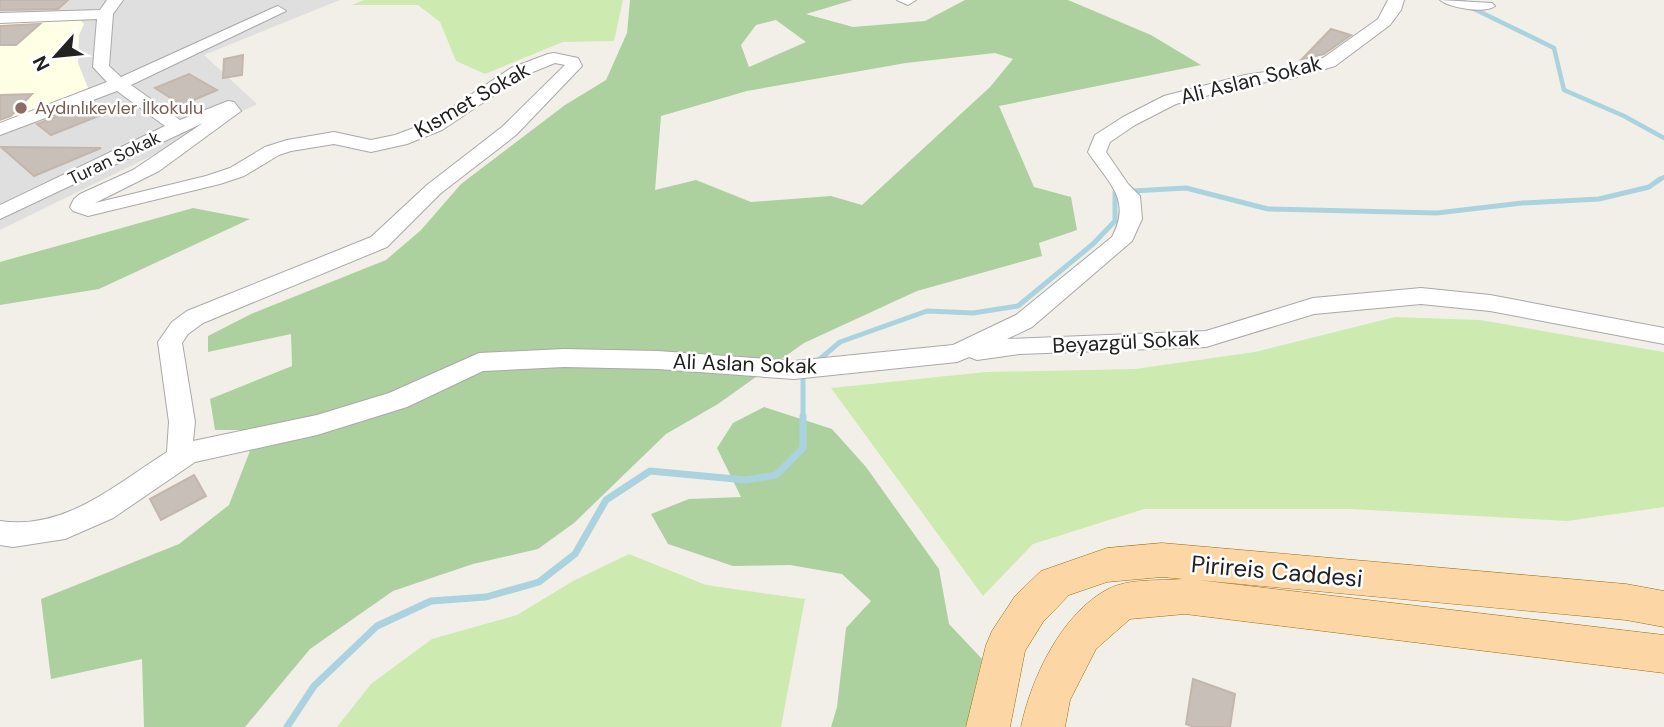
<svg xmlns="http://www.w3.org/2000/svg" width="1664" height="727" viewBox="0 0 1664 727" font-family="'DM Sans',sans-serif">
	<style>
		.residential { fill: #e0dfdf }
		.education { fill: #ffffe5 }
		.grass { fill: #cdebb0 }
		.forest { fill: #add19e; fill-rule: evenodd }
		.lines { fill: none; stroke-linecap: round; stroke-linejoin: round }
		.stream-far2 { stroke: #aad3df; stroke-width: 4.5 }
		.stream-far1 { stroke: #aad3df; stroke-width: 5 }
		.stream { stroke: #aad3df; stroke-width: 7 }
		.building { fill: #c7bfb8; stroke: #c4b6ab; stroke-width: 2 }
		.minor-casing { stroke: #a9a9a9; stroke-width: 2 }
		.major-casing { stroke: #a06b00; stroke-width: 1 }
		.minor { fill: #fff; fill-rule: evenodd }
		.major { fill: #fcd6a4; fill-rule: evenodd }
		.education-dot { fill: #8d6e63; stroke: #fff; stroke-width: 2.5 }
		.labels { text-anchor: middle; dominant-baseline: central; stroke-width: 5; stroke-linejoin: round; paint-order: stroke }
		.far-education-label { font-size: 18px; fill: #785e54; stroke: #fff; text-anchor: start }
		.far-street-label { font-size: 18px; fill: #222; stroke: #fff }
		.street-label { font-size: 21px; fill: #222; stroke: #fff }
		.near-street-label { font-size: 24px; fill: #222; stroke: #fff }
	</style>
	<rect width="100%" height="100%" fill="#f2efe9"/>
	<path class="residential" d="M 0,0 L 340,0 L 204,55 L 257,104 L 0,230 Z"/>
	<path class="education" d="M 80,20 L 84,24 L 79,35 L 78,63 L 88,88 L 84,92 L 0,125 L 0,22 Z"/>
	<path class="grass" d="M 364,0 L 623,0 L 614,41 L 563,42 L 485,74 L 456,61 L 440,22 L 418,5 L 352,5 Z
		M 1395,317 L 1480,320 L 1664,352 L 1664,507 L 1567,521 L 1351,509 L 1144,509 L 1033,544 L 983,596 L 831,388 L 986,372 L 1135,369 L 1255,352 Z
		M 629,554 L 706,585 L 805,599 L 781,727 L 337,727 L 371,684 L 432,639 L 517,615 L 573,581 Z"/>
	<path class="forest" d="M 630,0 L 853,0 L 806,14 L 853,27 L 925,21 L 965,0 L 1068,0 L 1151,35 L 1201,65 L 999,106 L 1034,187 L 1071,197 L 1077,230 L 1039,243 L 1042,256 L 917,291 L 804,343 L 718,404 L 666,434 L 574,523 L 538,549 L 473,564 L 393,591 L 310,649 L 245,727 L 144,727 L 142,659 L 51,679 L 41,599 L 179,544 L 229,505 L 258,430 L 215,430 L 210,399 L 292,366 L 291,334 L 208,352 L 208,336 L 251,314 L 386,260 L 421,230 L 461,184 L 565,105 L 606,80 L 627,33 ZM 776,20 L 806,42 L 749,67 L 741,45 L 756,25 ZM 995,53 L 1013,59 L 990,87 L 862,205 L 831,196 L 751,202 L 696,180 L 655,190 L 661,116 L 747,91 L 906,63 Z
		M 193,208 L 250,219 L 99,289 L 0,305 L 0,262 Z
		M 764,407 L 832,429 L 866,467 L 939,569 L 949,624 L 982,659 L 966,727 L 831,727 L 837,707 L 846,628 L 871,601 L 842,574 L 790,565 L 733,566 L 668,544 L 651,514 L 689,499 L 741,497 L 717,448 L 733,423 Z"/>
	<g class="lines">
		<path class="stream-far2" d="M 1462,0 L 1468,6 L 1554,48 L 1564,90 L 1624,116 L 1664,138
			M 1658,181 L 1664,177"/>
		<path class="stream-far1" d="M 814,364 L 840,342 L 927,311 L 973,313 L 1018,306 L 1093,244 L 1115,221 L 1115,192 L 1186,188 L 1268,209 L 1437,213 L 1522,203 L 1599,199 L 1649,187 L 1660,179
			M 803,373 L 803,418"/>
		<path class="stream" d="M 287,727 L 314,686 L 377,626 L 431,601 L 486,597 L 539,582 L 575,554 L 606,500 L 650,471 L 746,480 L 776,475 L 803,448 L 803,416"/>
	</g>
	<path class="building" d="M 0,0 L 68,0 L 58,9 L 0,10 Z
		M 40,24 L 16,45 L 0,45 L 0,26 Z
		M 1331,29 L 1351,35 L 1324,54 L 1302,59 Z
		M 243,55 L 242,75 L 223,78 L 224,59 Z
		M 189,74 L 217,90 L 182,105 L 155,88 Z
		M 32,94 L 11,116 L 0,120 L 0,95 Z
		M 87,105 L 101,115 L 51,135 L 37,124 Z
		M 1,147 L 101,148 L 34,176 Z
		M 194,475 L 206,496 L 161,520 L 150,499 Z
		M 1193,679 L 1235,694 L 1230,727 L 1194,727 L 1186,724 Z"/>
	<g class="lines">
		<g class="minor-casing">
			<path id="minor" d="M 107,0 L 123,0 L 113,14 L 109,66 L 121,77 L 273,8 L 278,6 L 286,11 L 131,85 L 180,120 L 228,101 L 234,102 L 241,111 L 159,171 L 95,203 L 206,176 L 230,168 L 265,147 L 287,140 L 334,132 L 371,140 L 395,135 L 430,122 L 511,68 L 548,54 L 554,53 L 578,58 L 582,66 L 516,135 L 441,193 L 387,247 L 203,323 L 188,334 L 182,343 L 195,422 L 193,441 L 317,415 L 389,393 L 479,353 L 564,349 L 658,351 L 794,361 L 953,345 L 1016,315 L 1112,237 C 1132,199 1109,184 1088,152 L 1095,135 L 1123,117 L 1164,96 L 1245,75 L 1292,68 L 1323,58 L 1378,19 L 1388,0 L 1404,0 L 1401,10 L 1390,25 L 1335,66 L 1294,78 L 1246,85 L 1176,104 L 1135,125 L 1110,142 L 1106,152 L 1128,184 L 1140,196 L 1142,219 L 1132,241 L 1032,327 L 1007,339 L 1206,331 L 1313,298 L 1421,288 L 1490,295 L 1664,328 L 1664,344 L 1490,311 L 1421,304 L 1314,314 L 1206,347 L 1019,354 L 977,360 L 969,357 L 957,362 L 794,379 L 658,369 L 564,367 L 483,371 L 407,407 L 317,435 L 195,462 L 113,518 L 65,539 L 13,547 L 0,545 L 0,521 C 65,531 116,484 167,452 L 169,422 L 158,342 L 172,322 L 187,311 L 371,237 L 427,185 L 502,127 L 565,65 L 555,63 L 523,76 L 442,130 L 407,144 L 371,152 L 334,144 L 291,151 L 279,155 L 244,176 L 220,184 L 88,216 L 73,211 L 70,207 L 74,199 L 80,194 L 133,170 L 203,123 L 0,219 L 0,205 L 165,126 L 117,91 L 0,135 L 0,123 L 107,82 L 93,67 L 97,19 L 0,23 L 0,13 L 100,10 Z
				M 897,0 L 916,0 L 908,5 Z
				M 1440,0 L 1492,3 L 1495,6 C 1485,14 1450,8 1440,0 Z"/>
		</g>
		<g class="major-casing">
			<path id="major" d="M 1162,543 L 1626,584 L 1664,591 L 1664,627 L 1626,620 L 1198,580 L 1664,635 L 1664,673 L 1185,614 L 1130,619 L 1096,649 L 1070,700 L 1065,727 L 1021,727 C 1031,678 1062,613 1108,589 C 1129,578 1160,581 1183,579 L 1162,577 L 1107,582 L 1069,595 L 1043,622 L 1025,651 L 1010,727 L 966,727 L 986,645 L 992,631 L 1015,596 L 1041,571 L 1107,548 Z"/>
		</g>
		<use href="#minor" class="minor"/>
		<use href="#major" class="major"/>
	</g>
	<circle class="education-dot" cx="21" cy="108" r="7"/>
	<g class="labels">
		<g class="far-education-label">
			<text x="35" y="108">Aydınlıkevler İlkokulu</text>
		</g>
		<g class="far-street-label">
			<text transform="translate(114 158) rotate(-26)">Turan Sokak</text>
		</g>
		<g class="street-label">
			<text transform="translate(1251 80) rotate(-14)">Ali Aslan Sokak</text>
			<text transform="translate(472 100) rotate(-30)">Kısmet Sokak</text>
			<text transform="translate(1126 342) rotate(-3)">Beyazgül Sokak</text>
			<text transform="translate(745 364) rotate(2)">Ali Aslan Sokak</text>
		</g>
		<g class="near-street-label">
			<text transform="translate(1277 571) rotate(5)">Pirireis Caddesi</text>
		</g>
	</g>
	<g transform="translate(56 56) rotate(243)" stroke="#ffffff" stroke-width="5" paint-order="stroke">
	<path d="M0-5L12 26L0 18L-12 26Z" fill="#222222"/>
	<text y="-10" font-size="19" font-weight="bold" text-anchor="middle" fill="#222222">N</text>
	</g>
</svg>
